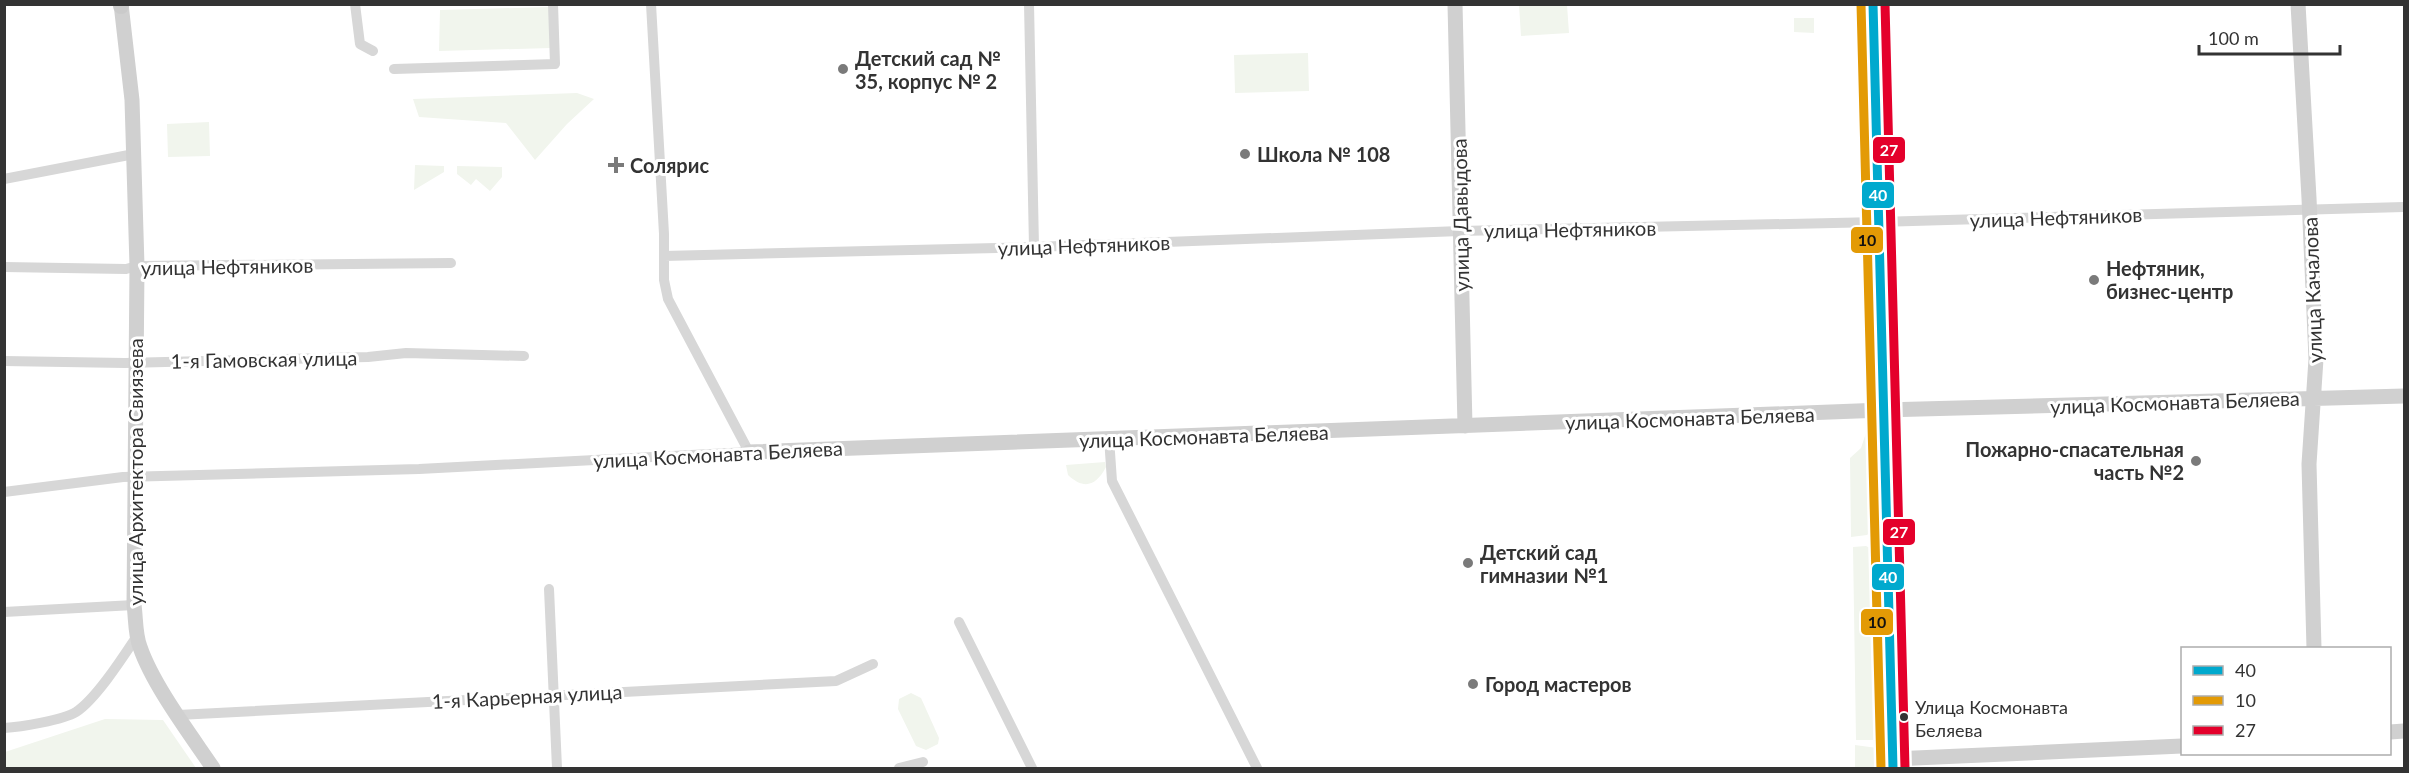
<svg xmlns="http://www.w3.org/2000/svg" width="2409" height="773" viewBox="0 0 2409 773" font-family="Lato,sans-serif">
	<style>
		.green { fill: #f1f5ed }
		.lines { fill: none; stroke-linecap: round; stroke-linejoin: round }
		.street { stroke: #d7d7d7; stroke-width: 10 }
		.secondary { stroke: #d0d0d0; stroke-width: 15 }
		.primary { stroke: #cacaca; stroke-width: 16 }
		.bus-1-casing { stroke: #fff; stroke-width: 14 }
		.bus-2-casing { stroke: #fff; stroke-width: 14 }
		.bus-3-casing { stroke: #fff; stroke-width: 14 }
		.bus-1 { stroke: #00a9ce; stroke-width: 9 }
		.bus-2 { stroke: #e39a05; stroke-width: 9 }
		.bus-3 { stroke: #e4002b; stroke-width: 9 }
		.poi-dot { fill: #7a7a7a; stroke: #fff; stroke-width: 2 }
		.bus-dot { fill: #333; stroke: #fff; stroke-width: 2 }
		.labels { text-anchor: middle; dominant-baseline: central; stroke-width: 6; stroke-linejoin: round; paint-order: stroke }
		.bus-label { font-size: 18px; fill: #333; stroke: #fff; text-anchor: start }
		.poi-label { font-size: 20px; font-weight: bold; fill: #333; stroke: #fff; text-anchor: start }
		.street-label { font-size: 20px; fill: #333; stroke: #fff }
		.line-badge { stroke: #fff; stroke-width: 2 }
		.badge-label { font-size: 16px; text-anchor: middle; font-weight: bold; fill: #fff }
		.pale-badge-label { font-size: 16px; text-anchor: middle; font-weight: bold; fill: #111 }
	</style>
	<rect width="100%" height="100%" fill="#fff"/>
	<path class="green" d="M 1519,5 L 1567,5 L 1569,33 L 1521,36 Z
		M 549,7 L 551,48 L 439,51 L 440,10 Z
		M 1794,18 L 1814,18 L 1814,33 L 1794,32 Z
		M 1308,53 L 1309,91 L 1235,93 L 1234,55 Z
		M 577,93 L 594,99 L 567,124 L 535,160 L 506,123 L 419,117 L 413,99 Z
		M 209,122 L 210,156 L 168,157 L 167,124 Z
		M 415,165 L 444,166 L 444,172 L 414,190 Z
		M 457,166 L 502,167 L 502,177 L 490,191 L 476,179 L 471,185 L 457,174 Z
		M 1873,427 L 1873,529 L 1867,535 L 1851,537 L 1850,458 L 1861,448 L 1867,430 Z
		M 1105,462 L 1106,467 C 1096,486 1084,490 1068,475 L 1066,465 Z
		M 1866,546 L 1872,549 L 1875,555 L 1876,729 L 1874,740 L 1856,740 L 1853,547 Z
		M 911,693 L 921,698 L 939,738 L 938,744 L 926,750 L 916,746 L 898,709 L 899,699 Z
		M 105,719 L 163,720 L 196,768 L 5,768 L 5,752 Z
		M 1855,745 L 1877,748 L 1877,764 L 1875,768 L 1855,768 Z"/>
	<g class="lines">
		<path class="street" d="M 355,4 L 360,44 L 373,51
			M 1029,4 L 1034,247
			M 394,69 L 555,64 L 553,4
			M 4,179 L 134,154
			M 664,256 L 1034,247 L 1460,231 L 1878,222 L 2404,207
			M 4,267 L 126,269 L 137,266 L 451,263
			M 4,361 L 125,363 L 368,357 L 406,353 L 524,356
			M 1109,438 L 1112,481 L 1257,768
			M 4,492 L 123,477 L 419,469 L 749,452 L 668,299 L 664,280 L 664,234 L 651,4
			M 549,589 L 557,768
			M 4,612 L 134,605
			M 959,622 L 1032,768
			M 178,715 L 836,681 L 873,664
			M 4,728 C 21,727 63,720 76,712 C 96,699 123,657 137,636
			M 899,768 L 923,762"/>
		<path class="secondary" d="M 121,4 L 132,100 L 137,266 L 134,605 C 136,619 135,634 140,647 C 153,685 190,734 213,768
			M 1455,4 L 1465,426
			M 1873,4 L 1893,768
			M 2298,4 L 2309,198 L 2316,359 L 2309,464 L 2314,648
			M 749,452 L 1883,410 L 2404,396
			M 2390,732 L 2404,731
			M 1893,759 L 2182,746"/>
		<path class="primary" d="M 121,4 L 121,6"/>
		<g class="bus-1-casing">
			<path id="bus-1" d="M 1873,4 L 1893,768"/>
		</g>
		<g class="bus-2-casing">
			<path id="bus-2" d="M 1861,4 L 1881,768"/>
		</g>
		<g class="bus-3-casing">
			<path id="bus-3" d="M 1885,4 L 1905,768"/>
		</g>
		<use href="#bus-1" class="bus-1"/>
		<use href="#bus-2" class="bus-2"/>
		<use href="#bus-3" class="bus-3"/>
	</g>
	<g class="poi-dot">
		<circle cx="843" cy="69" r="6"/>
		<circle cx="1245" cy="154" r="6"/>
		<path d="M613 156h6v6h6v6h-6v6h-6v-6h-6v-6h6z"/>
		<circle cx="2094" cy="280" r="6"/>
		<circle cx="2196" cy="461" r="6"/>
		<circle cx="1468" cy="563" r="6"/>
		<circle cx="1473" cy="684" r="6"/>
	</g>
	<circle class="bus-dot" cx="1904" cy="717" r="5"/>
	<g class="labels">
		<g class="bus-label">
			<text x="1915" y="707">Улица Космонавта<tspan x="1915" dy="23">Беляева</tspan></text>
		</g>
		<g class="poi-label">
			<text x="855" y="58">Детский сад №<tspan x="855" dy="23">35, корпус № 2</tspan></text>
			<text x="1257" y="154">Школа № 108</text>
			<text x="630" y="165">Солярис</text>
			<text x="2106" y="268">Нефтяник,<tspan x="2106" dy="23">бизнес-центр</tspan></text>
			<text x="2184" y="449" text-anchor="end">Пожарно-спасательная<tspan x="2184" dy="23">часть №2</tspan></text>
			<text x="1480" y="552">Детский сад<tspan x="1480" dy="23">гимназии №1</tspan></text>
			<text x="1485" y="684">Город мастеров</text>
		</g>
		<g class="street-label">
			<text transform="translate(1460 215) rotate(-91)">улица Давыдова</text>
			<text transform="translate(2056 217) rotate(-2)">улица Нефтяников</text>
			<text transform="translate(1570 229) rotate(-1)">улица Нефтяников</text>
			<text transform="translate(1084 245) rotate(-2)">улица Нефтяников</text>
			<text transform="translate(227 266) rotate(-1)">улица Нефтяников</text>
			<text transform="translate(2312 290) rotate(-92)">улица Качалова</text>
			<text transform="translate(264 359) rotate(-1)">1-я Гамовская улица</text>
			<text transform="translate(2175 402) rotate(-2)">улица Космонавта Беляева</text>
			<text transform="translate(1690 418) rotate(-2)">улица Космонавта Беляева</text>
			<text transform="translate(1204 436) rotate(-2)">улица Космонавта Беляева</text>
			<text transform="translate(718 454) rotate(-3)">улица Космонавта Беляева</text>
			<text transform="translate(135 472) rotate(-90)">улица Архитектора Свиязева</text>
			<text transform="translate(527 696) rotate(-3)">1-я Карьерная улица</text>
		</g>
	</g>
	<g class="line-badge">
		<rect x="1872" y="136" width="34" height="28" rx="6" fill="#e4002b"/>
		<rect x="1861" y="181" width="34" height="28" rx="6" fill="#00a9ce"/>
		<rect x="1850" y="226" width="34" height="28" rx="6" fill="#e39a05"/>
		<rect x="1882" y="518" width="34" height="28" rx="6" fill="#e4002b"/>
		<rect x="1871" y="563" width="34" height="28" rx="6" fill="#00a9ce"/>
		<rect x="1860" y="608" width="34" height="28" rx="6" fill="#e39a05"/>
	</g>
	<g class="badge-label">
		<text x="1889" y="156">27</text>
		<text x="1878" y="201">40</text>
		<text x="1899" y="538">27</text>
		<text x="1888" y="583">40</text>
	</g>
	<g class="pale-badge-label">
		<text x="1867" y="246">10</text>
		<text x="1877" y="628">10</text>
	</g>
	<rect width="2409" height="773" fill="none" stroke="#333333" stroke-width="12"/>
	<rect x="2181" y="647" width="210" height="108" fill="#ffffff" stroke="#adadad" stroke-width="1.5"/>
	<rect x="2193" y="666" width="30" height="9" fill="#00a9ce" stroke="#adadad" stroke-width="1.5"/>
	<text x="2235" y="677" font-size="18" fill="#333333">40</text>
	<rect x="2193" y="696" width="30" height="9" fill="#e39a05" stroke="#adadad" stroke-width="1.5"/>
	<text x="2235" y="707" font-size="18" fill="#333333">10</text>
	<rect x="2193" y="726" width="30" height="9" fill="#e4002b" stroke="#adadad" stroke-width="1.5"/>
	<text x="2235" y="737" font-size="18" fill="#333333">27</text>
	<path d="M2199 45v9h141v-9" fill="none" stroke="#333333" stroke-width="3"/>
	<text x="2208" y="45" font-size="18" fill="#333333" stroke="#ffffff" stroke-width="4.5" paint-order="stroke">100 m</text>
</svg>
